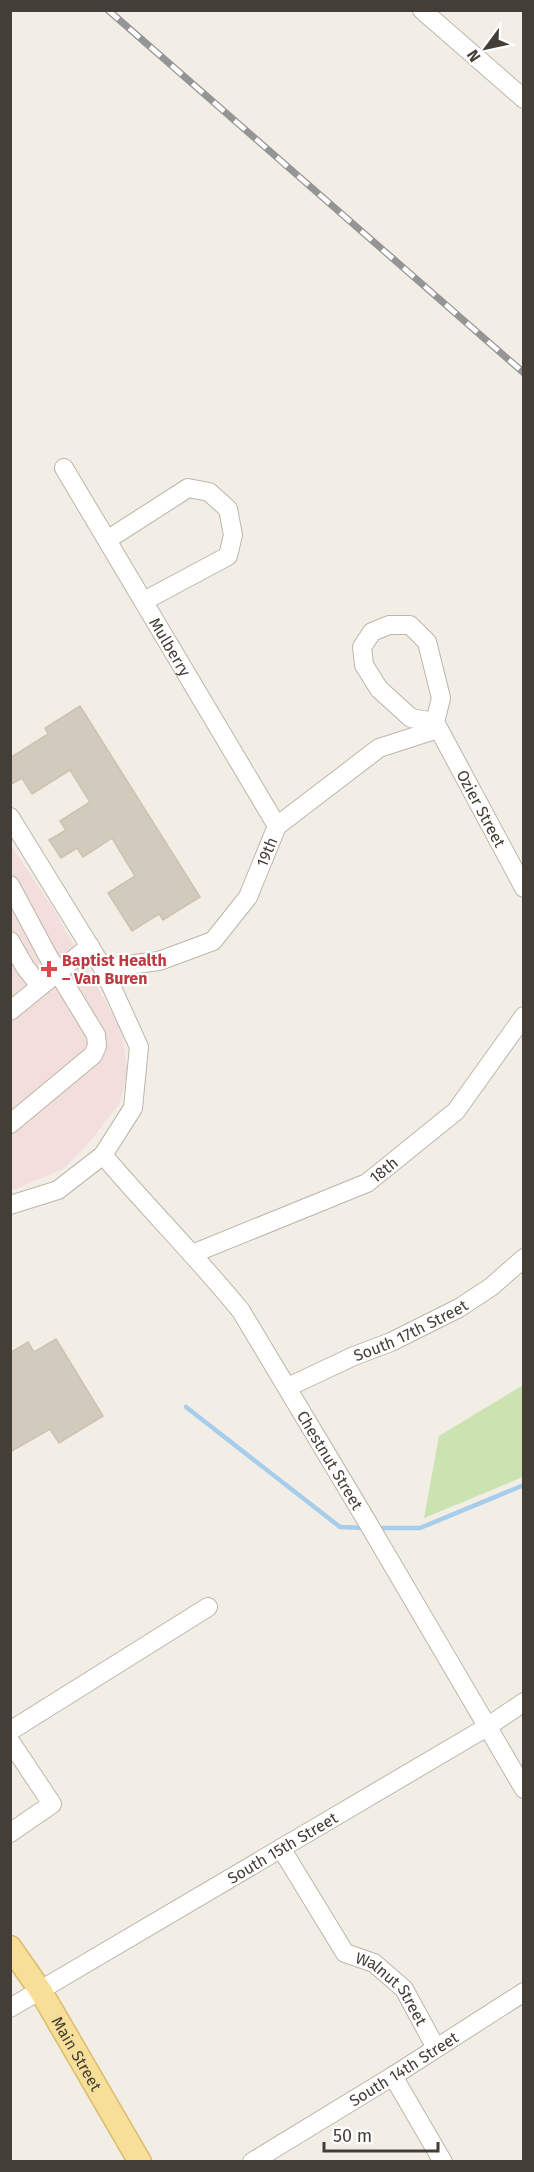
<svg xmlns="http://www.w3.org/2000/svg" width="534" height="2172" viewBox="0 0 534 2172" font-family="'Fira Sans',sans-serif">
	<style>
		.medical { fill: #f2deda }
		.green { fill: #cbe3b1 }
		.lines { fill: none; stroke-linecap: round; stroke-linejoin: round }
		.stream { stroke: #a6cdeb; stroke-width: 4.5 }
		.building { fill: #d2cabc; stroke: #cdc2b0; stroke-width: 1.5 }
		.minor-casing { stroke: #bcb6a9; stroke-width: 20 }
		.major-casing { stroke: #dbbc6b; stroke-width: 25 }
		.minor { stroke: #fff; stroke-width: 18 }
		.major { stroke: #f7df9a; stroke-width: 22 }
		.rail-casing { stroke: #959595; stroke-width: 7 }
		.rail { stroke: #fff; stroke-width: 4.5; stroke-dasharray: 14; stroke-linecap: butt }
		.health-dot { fill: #e0444e; stroke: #fff; stroke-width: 2 }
		.labels { text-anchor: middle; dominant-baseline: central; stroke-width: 4.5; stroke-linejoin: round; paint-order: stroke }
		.street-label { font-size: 16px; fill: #443f36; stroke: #fff }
		.health-label { font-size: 16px; font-weight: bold; fill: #be3a42; stroke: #fff; text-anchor: start }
	</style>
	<rect width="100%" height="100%" fill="#f2eee6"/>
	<path class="medical" d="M 10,844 L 53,908 L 121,1029 L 128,1072 L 119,1104 L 88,1144 L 63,1169 L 13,1190 L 10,1189 Z"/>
	<path class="green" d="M 523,1385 L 523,1477 L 424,1518 L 439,1436 Z"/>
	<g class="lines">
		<path class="stream" d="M 186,1407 L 340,1527 L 364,1528
			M 376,1528 L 420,1528 L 524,1485"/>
	</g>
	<path class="building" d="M 80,706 L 200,897 L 163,920 L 159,914 L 132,931 L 108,893 L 135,876 L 112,838 L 83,857 L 77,848 L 61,858 L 49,840 L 66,830 L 60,821 L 90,802 L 70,770 L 32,794 L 22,778 L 10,785 L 10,758 L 48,734 L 45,728 Z
		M 56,1339 L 103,1416 L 59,1443 L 50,1429 L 10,1452 L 10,1353 L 28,1342 L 34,1352 Z"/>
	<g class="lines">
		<g class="minor-casing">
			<g id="minor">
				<path d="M 422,10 L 524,99"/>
				<path id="s1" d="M 64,468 L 277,826"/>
				<path d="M 107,540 L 188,488 L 209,492 L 228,509 L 233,535 L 228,556 L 144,601"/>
				<path d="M 389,625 L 410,625 L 427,642 L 441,698 L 435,722 L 411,718 L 379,689 L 364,665 L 362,647 L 372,632 Z"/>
				<path id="s2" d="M 435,722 L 524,888"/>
				<path d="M 10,817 L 103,968 L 139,1047 L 133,1108 L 103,1155 L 58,1190 L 10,1205"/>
				<path d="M 10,885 L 48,956 L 96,1035 L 97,1046 L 93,1055 L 10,1124"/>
				<path d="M 10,941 L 25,967 L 40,986"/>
				<path id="s3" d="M 103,968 L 159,961 L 213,941 L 248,897 L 277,826 L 379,748 L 438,729"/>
				<path d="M 10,1011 L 90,946"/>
				<path id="s4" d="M 103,1155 C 148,1208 197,1257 241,1311 L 365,1518 L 524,1789"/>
				<path id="s5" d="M 192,1254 L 367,1183 L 456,1111 L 524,1016"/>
				<path id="s6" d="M 288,1387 L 354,1356 L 391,1342 L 459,1308 L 491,1287 L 524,1258"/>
				<path d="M 10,1731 L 208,1607"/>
				<path d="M 10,1741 L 52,1804 L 10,1833"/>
				<path id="s7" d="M 281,1848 L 345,1953 L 374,1963 L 404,1989 L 436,2048"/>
				<path id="s8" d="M 10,2008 L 487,1727 L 524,1702"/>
				<path d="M 393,2076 L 443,2162"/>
				<path id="s9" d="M 252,2162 L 393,2076 L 524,1992"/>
			</g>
		</g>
		<g class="major-casing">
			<g id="major">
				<path id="s10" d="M 10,1947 L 40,1990 L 140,2162"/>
			</g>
		</g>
		<use href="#minor" class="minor"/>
		<use href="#major" class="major"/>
		<g class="rail-casing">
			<path id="rail" d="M 108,10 L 524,373"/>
		</g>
		<use href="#rail" class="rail"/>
	</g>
	<path class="health-dot" d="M46 960h6v6h6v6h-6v6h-6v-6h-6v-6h6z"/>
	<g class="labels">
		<g class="street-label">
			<text stroke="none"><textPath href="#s1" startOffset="208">Mulberry</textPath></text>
			<text stroke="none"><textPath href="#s2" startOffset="98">Ozier Street</textPath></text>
			<text stroke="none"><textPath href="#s3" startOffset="219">19th</textPath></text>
			<text stroke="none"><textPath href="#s5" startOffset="210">18th</textPath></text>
			<text stroke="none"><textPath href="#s6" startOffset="135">South 17th Street</textPath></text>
			<text stroke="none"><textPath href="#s4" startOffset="382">Chestnut Street</textPath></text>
			<text stroke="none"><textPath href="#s8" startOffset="316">South 15th Street</textPath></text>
			<text stroke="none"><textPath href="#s7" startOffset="184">Walnut Street</textPath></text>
			<text stroke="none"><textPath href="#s10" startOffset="126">Main Street</textPath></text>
			<text stroke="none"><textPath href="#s9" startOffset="178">South 14th Street</textPath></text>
		</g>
		<g class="health-label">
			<text x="62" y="960">Baptist Health<tspan x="62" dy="18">– Van Buren</tspan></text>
		</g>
	</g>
	<rect width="534" height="2172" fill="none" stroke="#443f36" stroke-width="24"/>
	<g transform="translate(486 48) rotate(237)" stroke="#ffffff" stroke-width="4.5" paint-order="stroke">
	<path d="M0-4.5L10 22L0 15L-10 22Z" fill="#443f36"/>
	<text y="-9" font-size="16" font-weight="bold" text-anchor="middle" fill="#443f36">N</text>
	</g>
	<path d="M324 2142v9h114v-9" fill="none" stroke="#443f36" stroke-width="3"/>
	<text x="333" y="2142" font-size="18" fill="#443f36" stroke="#ffffff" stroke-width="4.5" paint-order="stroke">50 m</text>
</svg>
